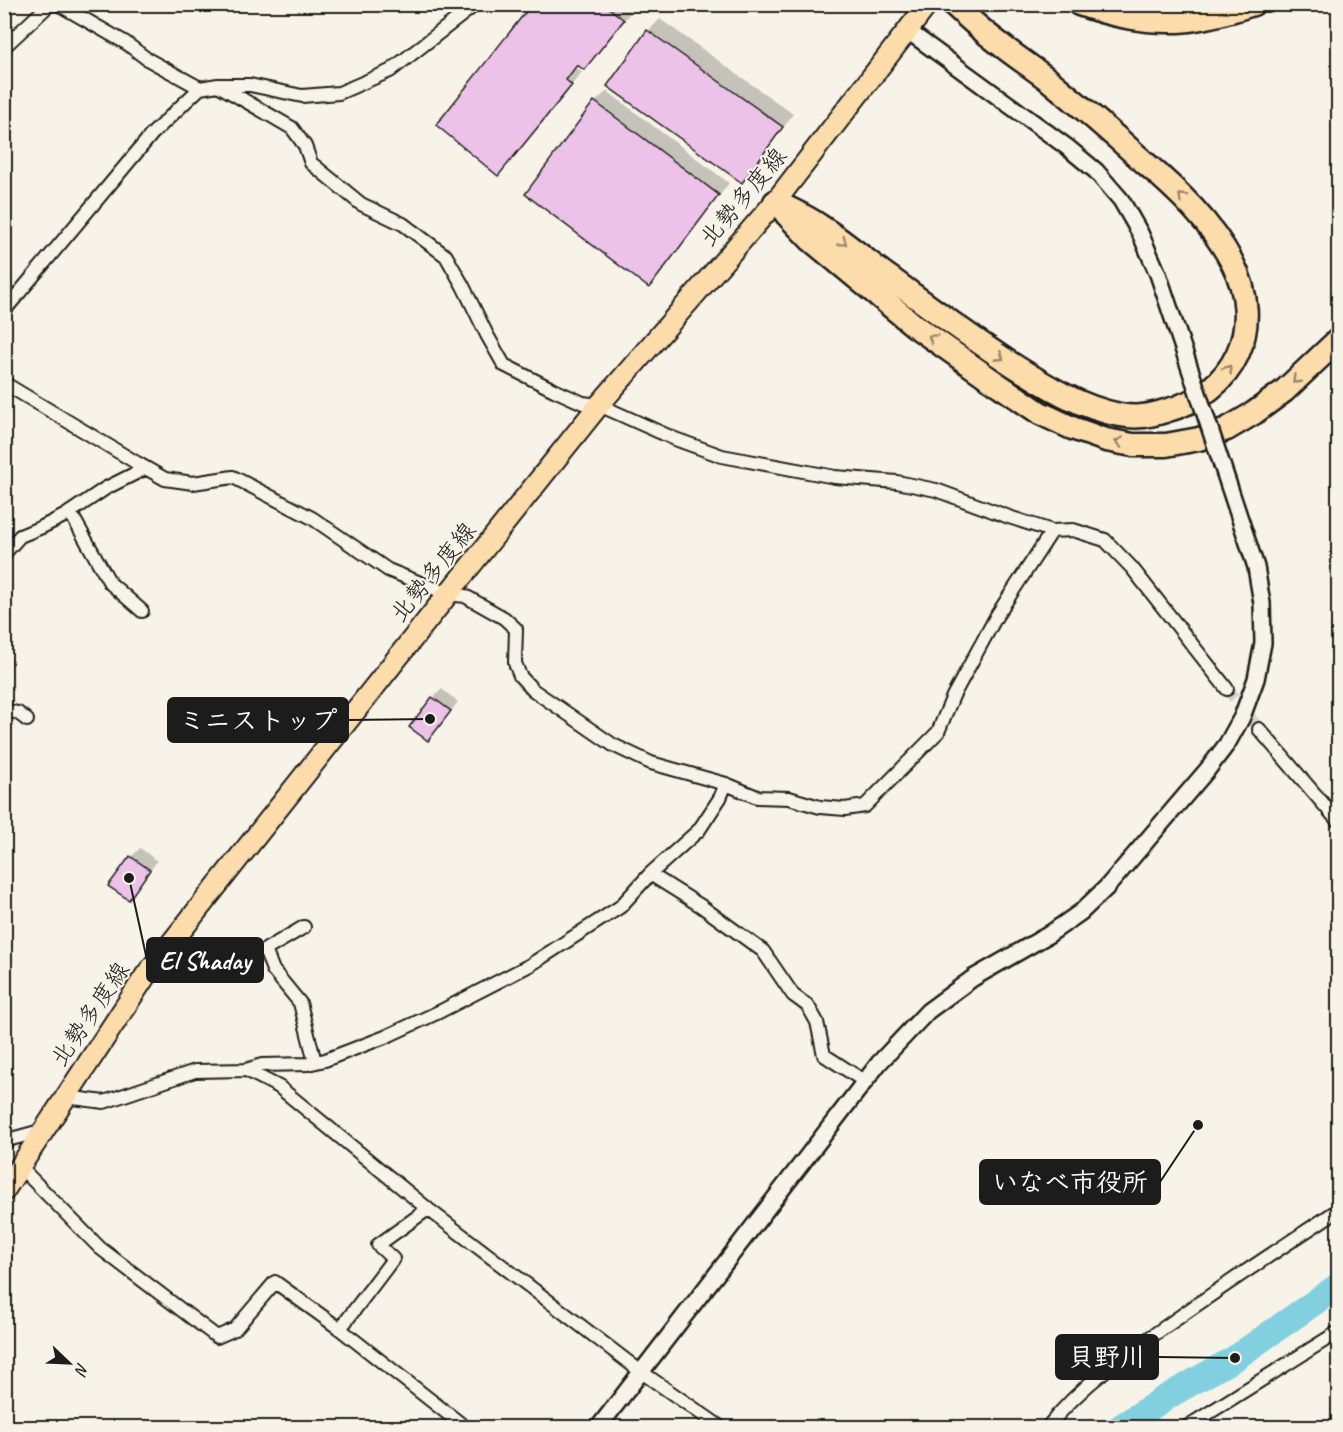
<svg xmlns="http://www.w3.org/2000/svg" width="1343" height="1432" viewBox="0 0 1343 1432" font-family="Caveat,'Klee One',sans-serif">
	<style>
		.shadow { fill: #0003 }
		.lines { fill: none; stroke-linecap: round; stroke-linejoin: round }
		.river { stroke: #82d0df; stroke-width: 26 }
		.building { fill: #edc2e8; stroke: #1c1c1c; stroke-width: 1.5 }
		.minor-tunnel { stroke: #d6d3c9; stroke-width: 12; stroke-dasharray: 12 6; stroke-linecap: butt }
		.minor-casing { stroke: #1c1c1c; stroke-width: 16 }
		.tertiary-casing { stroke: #1c1c1c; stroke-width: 20 }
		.primary-casing { stroke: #1c1c1c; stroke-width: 24 }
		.motorway-casing { stroke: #1c1c1c; stroke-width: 27 }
		.minor { stroke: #f7f3e8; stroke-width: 12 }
		.tertiary { stroke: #f7f3e8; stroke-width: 15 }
		.primary { stroke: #fddcac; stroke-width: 20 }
		.motorway { stroke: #fddcac; stroke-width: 22 }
		.tertiary-bridge-casing { stroke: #1c1c1c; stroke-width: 20; stroke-linecap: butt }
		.tertiary-bridge { stroke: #f7f3e8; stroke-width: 15 }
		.oneway { stroke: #98866b }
		.labels { text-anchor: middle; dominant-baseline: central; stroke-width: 4.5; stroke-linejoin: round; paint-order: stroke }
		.street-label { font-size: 24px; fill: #1c1c1c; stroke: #f7f3e8 }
		.leader { fill: none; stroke: #1c1c1c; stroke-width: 2 }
		.callout-dot { fill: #1c1c1c; stroke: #f7f3e8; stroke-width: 2 }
		.callout { fill: #1c1c1c; stroke: #1c1c1c; stroke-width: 2 }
		.callout-label { font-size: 26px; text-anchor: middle; font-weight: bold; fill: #fff }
	</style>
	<rect width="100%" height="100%" fill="#f7f3e8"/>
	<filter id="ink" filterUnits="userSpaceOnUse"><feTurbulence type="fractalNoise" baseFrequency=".0167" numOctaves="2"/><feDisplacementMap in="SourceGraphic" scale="12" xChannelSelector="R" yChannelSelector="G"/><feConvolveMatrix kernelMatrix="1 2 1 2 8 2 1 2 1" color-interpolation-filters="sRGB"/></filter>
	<g filter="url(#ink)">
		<path class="shadow" d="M 20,4 L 28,4 L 24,9 Z
			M 534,4 L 630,4 L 634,8 L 595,56 L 584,68 L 579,64 L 576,68 L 582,72 L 510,162 L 498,174 Z
			M 660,19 L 793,114 L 754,169 L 742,181 L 609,86 L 648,31 Z
			M 607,91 L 729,183 L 661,274 L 649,286 L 595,102 Z
			M 442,689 L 458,702 L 436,731 L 428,739 L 433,698 Z
			M 140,848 L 157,861 L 137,889 L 129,898 L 131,857 Z"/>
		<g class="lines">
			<path class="river" d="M 1119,1428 L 1165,1398 L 1235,1358 L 1338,1286"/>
		</g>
		<path class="building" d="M 532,4 L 604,4 L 624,20 L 584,70 L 577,65 L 566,80 L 572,85 L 498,176 L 436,125 Z
			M 647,30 L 783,127 L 742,183 L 607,86 Z
			M 594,101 L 719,195 L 649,288 L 525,194 Z
			M 432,697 L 451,711 L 428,741 L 409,727 Z
			M 130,856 L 150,870 L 129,900 L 108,886 Z"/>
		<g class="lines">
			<path class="minor-tunnel" d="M 1227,689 L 1259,729"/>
			<g class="minor-casing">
				<path id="minor" d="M 58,4 L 126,43 L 147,59 L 200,88
					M 4,47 L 50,4
					M 218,85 L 292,128 L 305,146 L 311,163 L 361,204 L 403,224 L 446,256 L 463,286 L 487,335 L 504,365 L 554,390 L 583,403 L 599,405 L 675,439 L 722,456 L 835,477 L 897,482 L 936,490 L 1009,517 L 1052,531 L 1073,530 L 1105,540 L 1132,568 L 1227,689
					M 4,311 L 152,134 L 200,88 L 218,85 L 250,85 L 302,96 L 339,93 L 390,71 L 476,4
					M 4,383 L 137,463 L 165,479 L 193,483 L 233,477 L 312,518 L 388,570 L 448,594 L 465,596 L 504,618 L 516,629 L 515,663 L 520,676 L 533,690 L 613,745 L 651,763 L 726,784 L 757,797 L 789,798 L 820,807 L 845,809 L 865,806 L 938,732 L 953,696 L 997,615 L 1052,531
					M 70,512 L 110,583 L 142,611
					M 4,554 L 20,536 L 42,527 L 66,515 L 106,488 L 146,468
					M 4,710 L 18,713 L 27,720
					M 1259,729 L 1338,821
					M 650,874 L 701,906 L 763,951 L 793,995 L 808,1006 L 817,1022 L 824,1055 L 864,1081
					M 304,927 L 265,950 L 273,970 L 300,1003 L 315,1062
					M 246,1070 L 279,1087 L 428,1209 L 640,1371 L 722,1428
					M 66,1097 L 104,1102 L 195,1071 L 246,1070 L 262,1065 L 308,1064 L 325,1060 L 385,1037 L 441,1011 L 530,965 L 620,907 L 650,874 L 699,830 L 720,798 L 726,784
					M 4,1141 L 44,1130
					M 20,1167 L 100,1248 L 217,1337 L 235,1329 L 275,1282 L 340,1329 L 466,1428
					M 340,1329 L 393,1259 L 378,1245 L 428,1209
					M 1047,1428 C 1080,1386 1124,1355 1168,1325 C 1224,1285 1281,1248 1338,1210
					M 1185,1428 L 1338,1332"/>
			</g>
			<g class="tertiary-casing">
				<path id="tertiary" d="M 908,31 L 1067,147 L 1096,171 L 1121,200 L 1140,233 L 1158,274 L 1194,381
					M 598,1428 L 879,1063 L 928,1011 L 973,978 L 1048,935 L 1081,912 L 1107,887 L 1208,769 L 1227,744 L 1242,717 L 1256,679 L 1263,643 L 1262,603 L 1256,567 L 1222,465"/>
			</g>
			<g class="primary-casing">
				<path id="primary" d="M 4,1191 L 146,975 L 448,594 L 599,405 L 775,202 L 928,4"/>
			</g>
			<g class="motorway-casing">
				<path id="motorway" d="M 1079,4 C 1113,16 1153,24 1189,20 C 1211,17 1232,11 1253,4
					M 775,202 C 790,209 806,216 820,226 C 839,238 856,252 874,266 C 920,300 965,334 1013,365 C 1045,385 1081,408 1120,415 C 1137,418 1149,416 1165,411 C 1235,393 1266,327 1232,262 C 1211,222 1178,191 1144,162 C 1113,134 1082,107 1050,81 C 1032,67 1013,55 996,41 C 981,30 967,17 953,4
					M 786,214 L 810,239 L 915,326 L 990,379 L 1040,413 L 1072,428 L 1106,440 L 1133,445 L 1166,445 L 1199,439 L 1227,429 L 1254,413 L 1284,391 L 1338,340"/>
			</g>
			<use href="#minor" class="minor"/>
			<use href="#tertiary" class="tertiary"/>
			<use href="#primary" class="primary"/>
			<use href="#motorway" class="motorway"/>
			<g class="tertiary-bridge-casing">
				<path id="tertiary-bridge" d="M 1194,381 L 1222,465"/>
			</g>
			<use href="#tertiary-bridge" class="tertiary-bridge"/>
		</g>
		<defs><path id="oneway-chevron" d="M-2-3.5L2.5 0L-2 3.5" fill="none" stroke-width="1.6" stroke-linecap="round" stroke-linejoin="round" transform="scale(1.5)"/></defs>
		<g class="oneway">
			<use href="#oneway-chevron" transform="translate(1182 197) rotate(-136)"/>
			<use href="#oneway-chevron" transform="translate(843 242) rotate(37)"/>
			<use href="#oneway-chevron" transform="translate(932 338) rotate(-145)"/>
			<use href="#oneway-chevron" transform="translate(1000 357) rotate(33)"/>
			<use href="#oneway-chevron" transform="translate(1228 369) rotate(-57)"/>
			<use href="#oneway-chevron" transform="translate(1296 380) rotate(137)"/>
			<use href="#oneway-chevron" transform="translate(1119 442) rotate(-171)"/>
		</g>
	</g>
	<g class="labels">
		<g class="street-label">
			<text transform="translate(743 197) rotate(-50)">北勢多度線</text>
			<text transform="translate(433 572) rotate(-51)">北勢多度線</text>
			<text transform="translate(90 1014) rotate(-56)">北勢多度線</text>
		</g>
	</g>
	<path class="leader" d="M430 719L348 720M129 878L147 960M1198 1125L1160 1182M1235 1358L1158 1357"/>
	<g class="callout-dot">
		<circle cx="430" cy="719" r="6"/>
		<circle cx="129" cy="878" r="6"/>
		<circle cx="1198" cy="1125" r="6"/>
		<circle cx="1235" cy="1358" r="6"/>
	</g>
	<g class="callout">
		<rect x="168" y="698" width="180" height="44" rx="6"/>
		<rect x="147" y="938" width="116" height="44" rx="6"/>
		<rect x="980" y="1160" width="180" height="44" rx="6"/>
		<rect x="1056" y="1335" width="102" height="44" rx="6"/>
	</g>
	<g class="callout-label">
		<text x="258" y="729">ミニストップ</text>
		<text x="205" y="969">El Shaday</text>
		<text x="1070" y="1191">いなべ市役所</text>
		<text x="1107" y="1366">貝野川</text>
	</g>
	<rect width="1343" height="1432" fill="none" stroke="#f7f3e8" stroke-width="24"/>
	<rect x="12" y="12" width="1319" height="1408" fill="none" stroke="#1c1c1c" stroke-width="2" filter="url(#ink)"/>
	<g transform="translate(69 1363) rotate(113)" stroke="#f7f3e8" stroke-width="4.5" paint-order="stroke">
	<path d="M0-4.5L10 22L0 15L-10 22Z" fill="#1c1c1c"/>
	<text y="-9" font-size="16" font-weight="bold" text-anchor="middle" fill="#1c1c1c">N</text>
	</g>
</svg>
